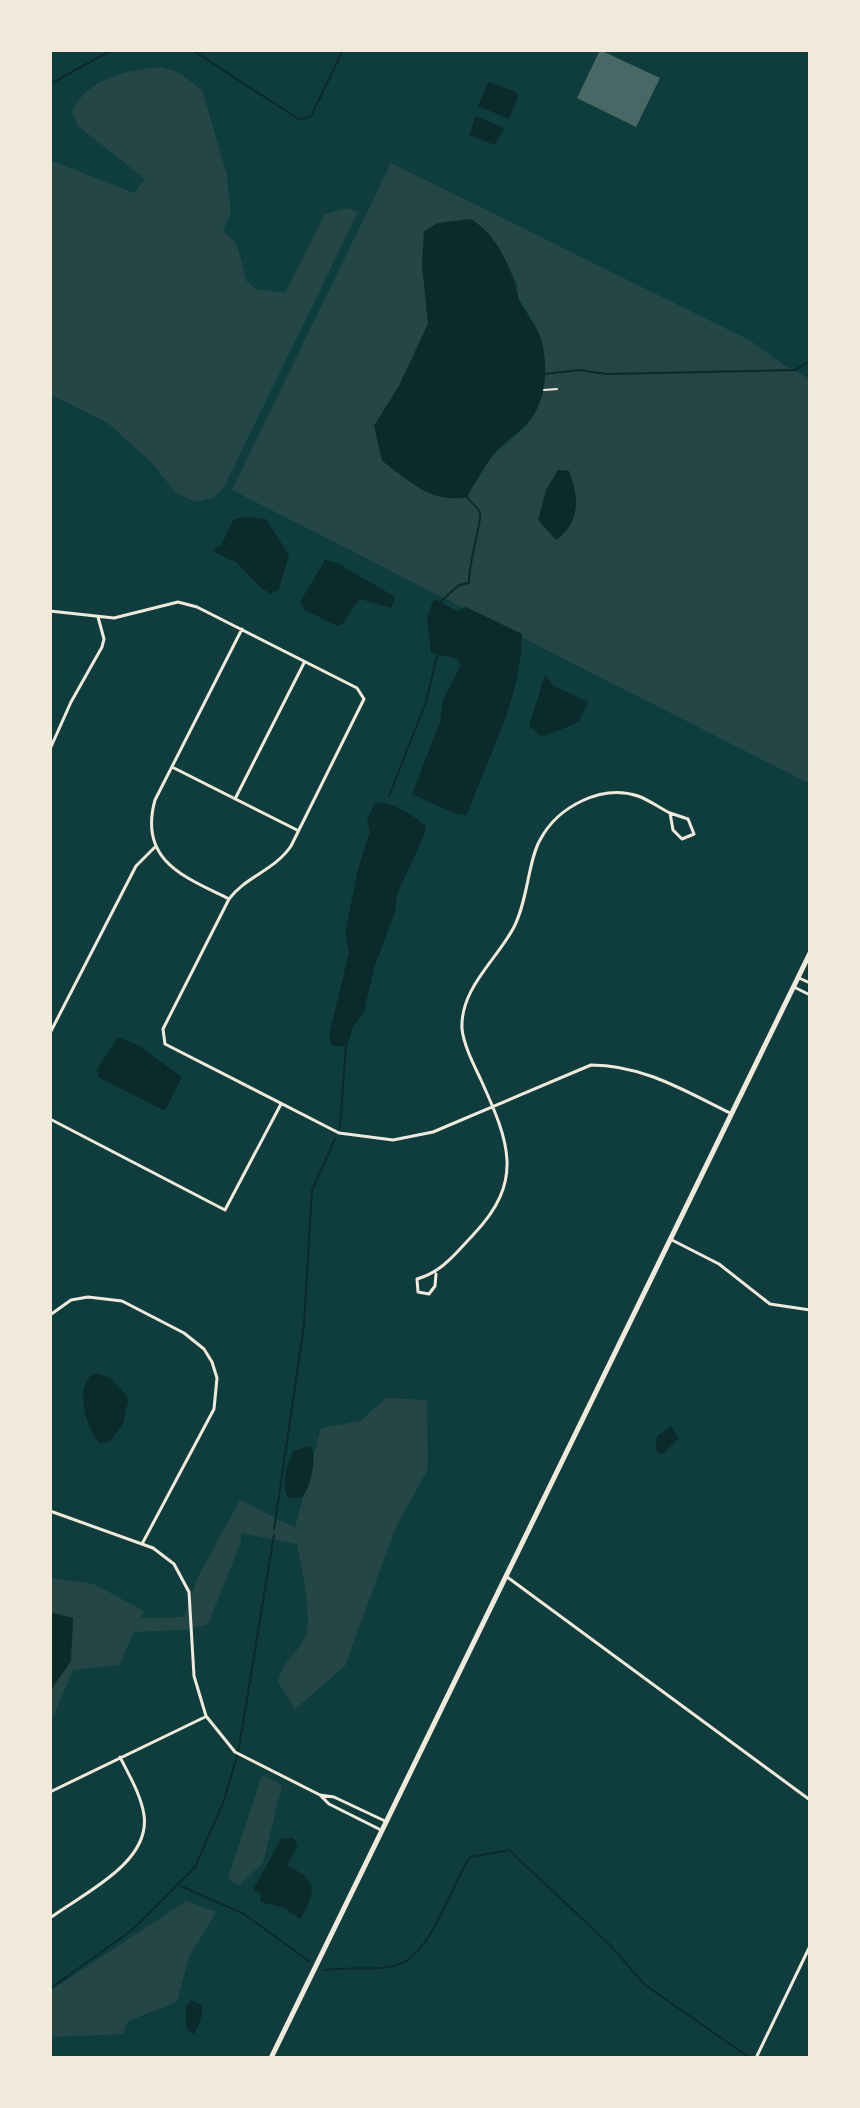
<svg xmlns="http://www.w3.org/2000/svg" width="860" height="2108" viewBox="0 0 860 2108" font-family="'Noto Serif',serif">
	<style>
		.green { fill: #244646; fill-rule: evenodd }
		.water { fill: #0a2a2b }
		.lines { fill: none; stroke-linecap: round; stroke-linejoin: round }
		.stream { stroke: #0a2a2b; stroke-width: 2 }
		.building { fill: #486865 }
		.path { stroke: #f1e9da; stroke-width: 2 }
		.minor { stroke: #f1e9da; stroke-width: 3 }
		.secondary { stroke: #f1e9da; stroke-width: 5 }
	</style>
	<rect width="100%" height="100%" fill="#0f3d3e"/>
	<path class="green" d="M 160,67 L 178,72 L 202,90 L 227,175 L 231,213 L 223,230 L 237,245 L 247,282 L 257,289 L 285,293 L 325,214 L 348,208 L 358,212 L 223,489 L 212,498 L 195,502 L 176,493 L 152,463 L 108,423 L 50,394 L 50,160 L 134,193 L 145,179 L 78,126 L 72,112 C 86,79 127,70 160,67 Z
		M 391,163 L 751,341 L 782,364 L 810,379 L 810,784 L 232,490 ZM 497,246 L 517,283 L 518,299 L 529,314 L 527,425 L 491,457 L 477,481 L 374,426 L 399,386 L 428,324 Z
		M 386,1398 L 427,1400 L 428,1469 L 395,1529 L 345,1666 L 295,1709 L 278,1682 C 281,1663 296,1655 304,1639 C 314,1620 301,1565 297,1544 L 241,1533 L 241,1542 L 208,1624 L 185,1630 L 134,1632 L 119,1665 L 73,1670 L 50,1725 L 50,1578 L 94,1584 L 144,1611 L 141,1618 L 184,1617 L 198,1577 L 240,1500 L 295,1528 L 321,1428 L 360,1421 Z
		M 262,1775 L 282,1785 L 263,1863 L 238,1886 L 228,1878 Z
		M 186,1901 L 216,1912 L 189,1957 L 177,2002 L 128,2021 L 123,2034 L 50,2037 L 50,1991 Z"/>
	<path class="water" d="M 488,82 L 516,92 L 518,96 L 509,119 L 478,106 Z
		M 476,116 L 504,128 L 495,145 L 469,135 Z
		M 471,219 C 497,235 511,267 518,296 C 522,311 537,323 541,339 C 549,367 547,405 525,426 C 514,436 502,443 493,455 C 483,468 475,483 467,497 C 431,504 410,481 382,461 L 374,426 L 399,386 L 428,324 L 422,265 L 424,231 L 438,223 Z
		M 558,470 L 569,471 C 579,497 581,522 556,540 L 538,520 L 546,490 Z
		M 243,517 L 266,519 L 289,555 L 279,589 L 271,594 L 261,588 L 237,563 L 212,551 L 222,544 L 233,520 Z
		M 325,560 L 335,562 L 392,595 L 395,599 L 391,608 L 360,599 L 342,624 L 337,626 L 305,610 L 300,602 Z
		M 434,599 L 457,611 L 466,607 L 522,634 C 522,697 488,756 467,815 L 456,814 L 412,794 L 440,722 L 443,700 L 461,665 L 458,659 L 431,653 L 427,617 Z
		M 545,675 L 554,686 L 588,702 L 579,722 L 542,737 L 529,726 Z
		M 376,802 C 395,803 411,814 426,826 L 425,833 L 397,894 L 395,912 L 374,968 L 364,1012 L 353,1027 L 347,1046 L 332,1046 L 329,1036 L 349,952 L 345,934 L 358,869 L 370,832 L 367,819 Z
		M 118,1037 L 136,1044 L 182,1077 L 165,1111 L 98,1077 L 97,1069 Z
		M 95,1373 L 109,1377 L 129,1398 L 123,1424 L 109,1442 L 99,1443 C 86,1428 73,1384 95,1373 Z
		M 671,1426 L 679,1438 L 662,1455 L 655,1450 L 657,1436 Z
		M 311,1446 C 317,1458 311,1487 302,1497 L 288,1498 C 281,1482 286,1467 293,1451 Z
		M 50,1612 L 73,1618 L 71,1661 L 50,1691 Z
		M 293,1838 L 298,1845 L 287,1865 C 318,1881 317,1891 300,1919 L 285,1908 L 260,1902 L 261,1894 L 253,1890 L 281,1839 Z
		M 191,2000 L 202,2005 C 203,2012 199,2032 192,2034 L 186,2027 L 186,2006 Z"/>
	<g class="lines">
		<path class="stream" d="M 192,50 L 300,120 L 311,116 L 343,50
			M 50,84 L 112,50
			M 545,374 L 579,370 L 607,374 L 795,370 L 810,361
			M 439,603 L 459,585 L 469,583 C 468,564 483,518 480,512 C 477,507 470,501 467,497
			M 389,796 L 426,702 L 438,652
			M 340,1128 L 346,1046
			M 274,1530 L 304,1325 L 312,1190 L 335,1139
			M 181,1886 L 244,1914 L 310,1962
			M 325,1970 C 348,1966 377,1972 400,1964 C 431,1953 451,1886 470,1857 L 509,1850 L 610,1945 L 645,1985 L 750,2058
			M 51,1988 L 132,1930 L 195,1867 L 223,1803 L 238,1753 L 274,1535"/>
	</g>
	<path class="building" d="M 600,50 L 660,78 L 636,127 L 577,98 Z"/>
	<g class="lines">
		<path class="path" d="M 544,390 L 557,389"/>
		<path class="minor" d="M 50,611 L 114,618 L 178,602 L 197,607 L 357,688 L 364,699 L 291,846 C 275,870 245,877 229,899 L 163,1029 L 165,1044 L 339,1133 L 393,1140 L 433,1132 L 591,1065 C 643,1065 685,1091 730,1113
			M 50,749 L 71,702 L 102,647 L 104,639 L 98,617
			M 172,767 L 297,830
			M 235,799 L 304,663
			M 229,899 C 185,877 138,861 155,800 L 242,629
			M 799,978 L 810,983
			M 794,987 L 810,995
			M 50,1033 L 136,866 L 155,847
			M 50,1119 L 225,1210 L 281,1104
			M 670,1239 L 719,1264 L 770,1304 L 810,1310
			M 436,1274 L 435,1286 L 429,1294 L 418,1292 L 417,1279 C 442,1272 455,1254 473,1235 C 525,1181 509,1142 481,1080 C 474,1065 464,1046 462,1029 C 460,988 497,960 514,927 C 528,900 528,861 540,840 C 558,806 602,784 638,796 C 649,800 660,808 670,813 L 673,830 L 682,839 L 694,834 L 688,819 L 670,813
			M 50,1315 L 71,1300 L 88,1297 L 122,1301 L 184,1333 L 204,1349 L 212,1362 L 217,1378 L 214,1409 L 142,1544
			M 50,1511 L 153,1548 L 174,1564 L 189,1592 L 194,1676 L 206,1716 L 235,1752 L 320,1795 L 334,1797 L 385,1821
			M 507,1577 L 810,1800
			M 50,1792 L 205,1717
			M 320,1795 L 329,1804 L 381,1830
			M 50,1918 C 82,1894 151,1863 144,1815 C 141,1795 129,1775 120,1757
			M 756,2058 L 810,1946"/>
		<path class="secondary" d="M 271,2058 L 810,953"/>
	</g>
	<rect width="860" height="2108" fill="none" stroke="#f1e9da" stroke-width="104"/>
</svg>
